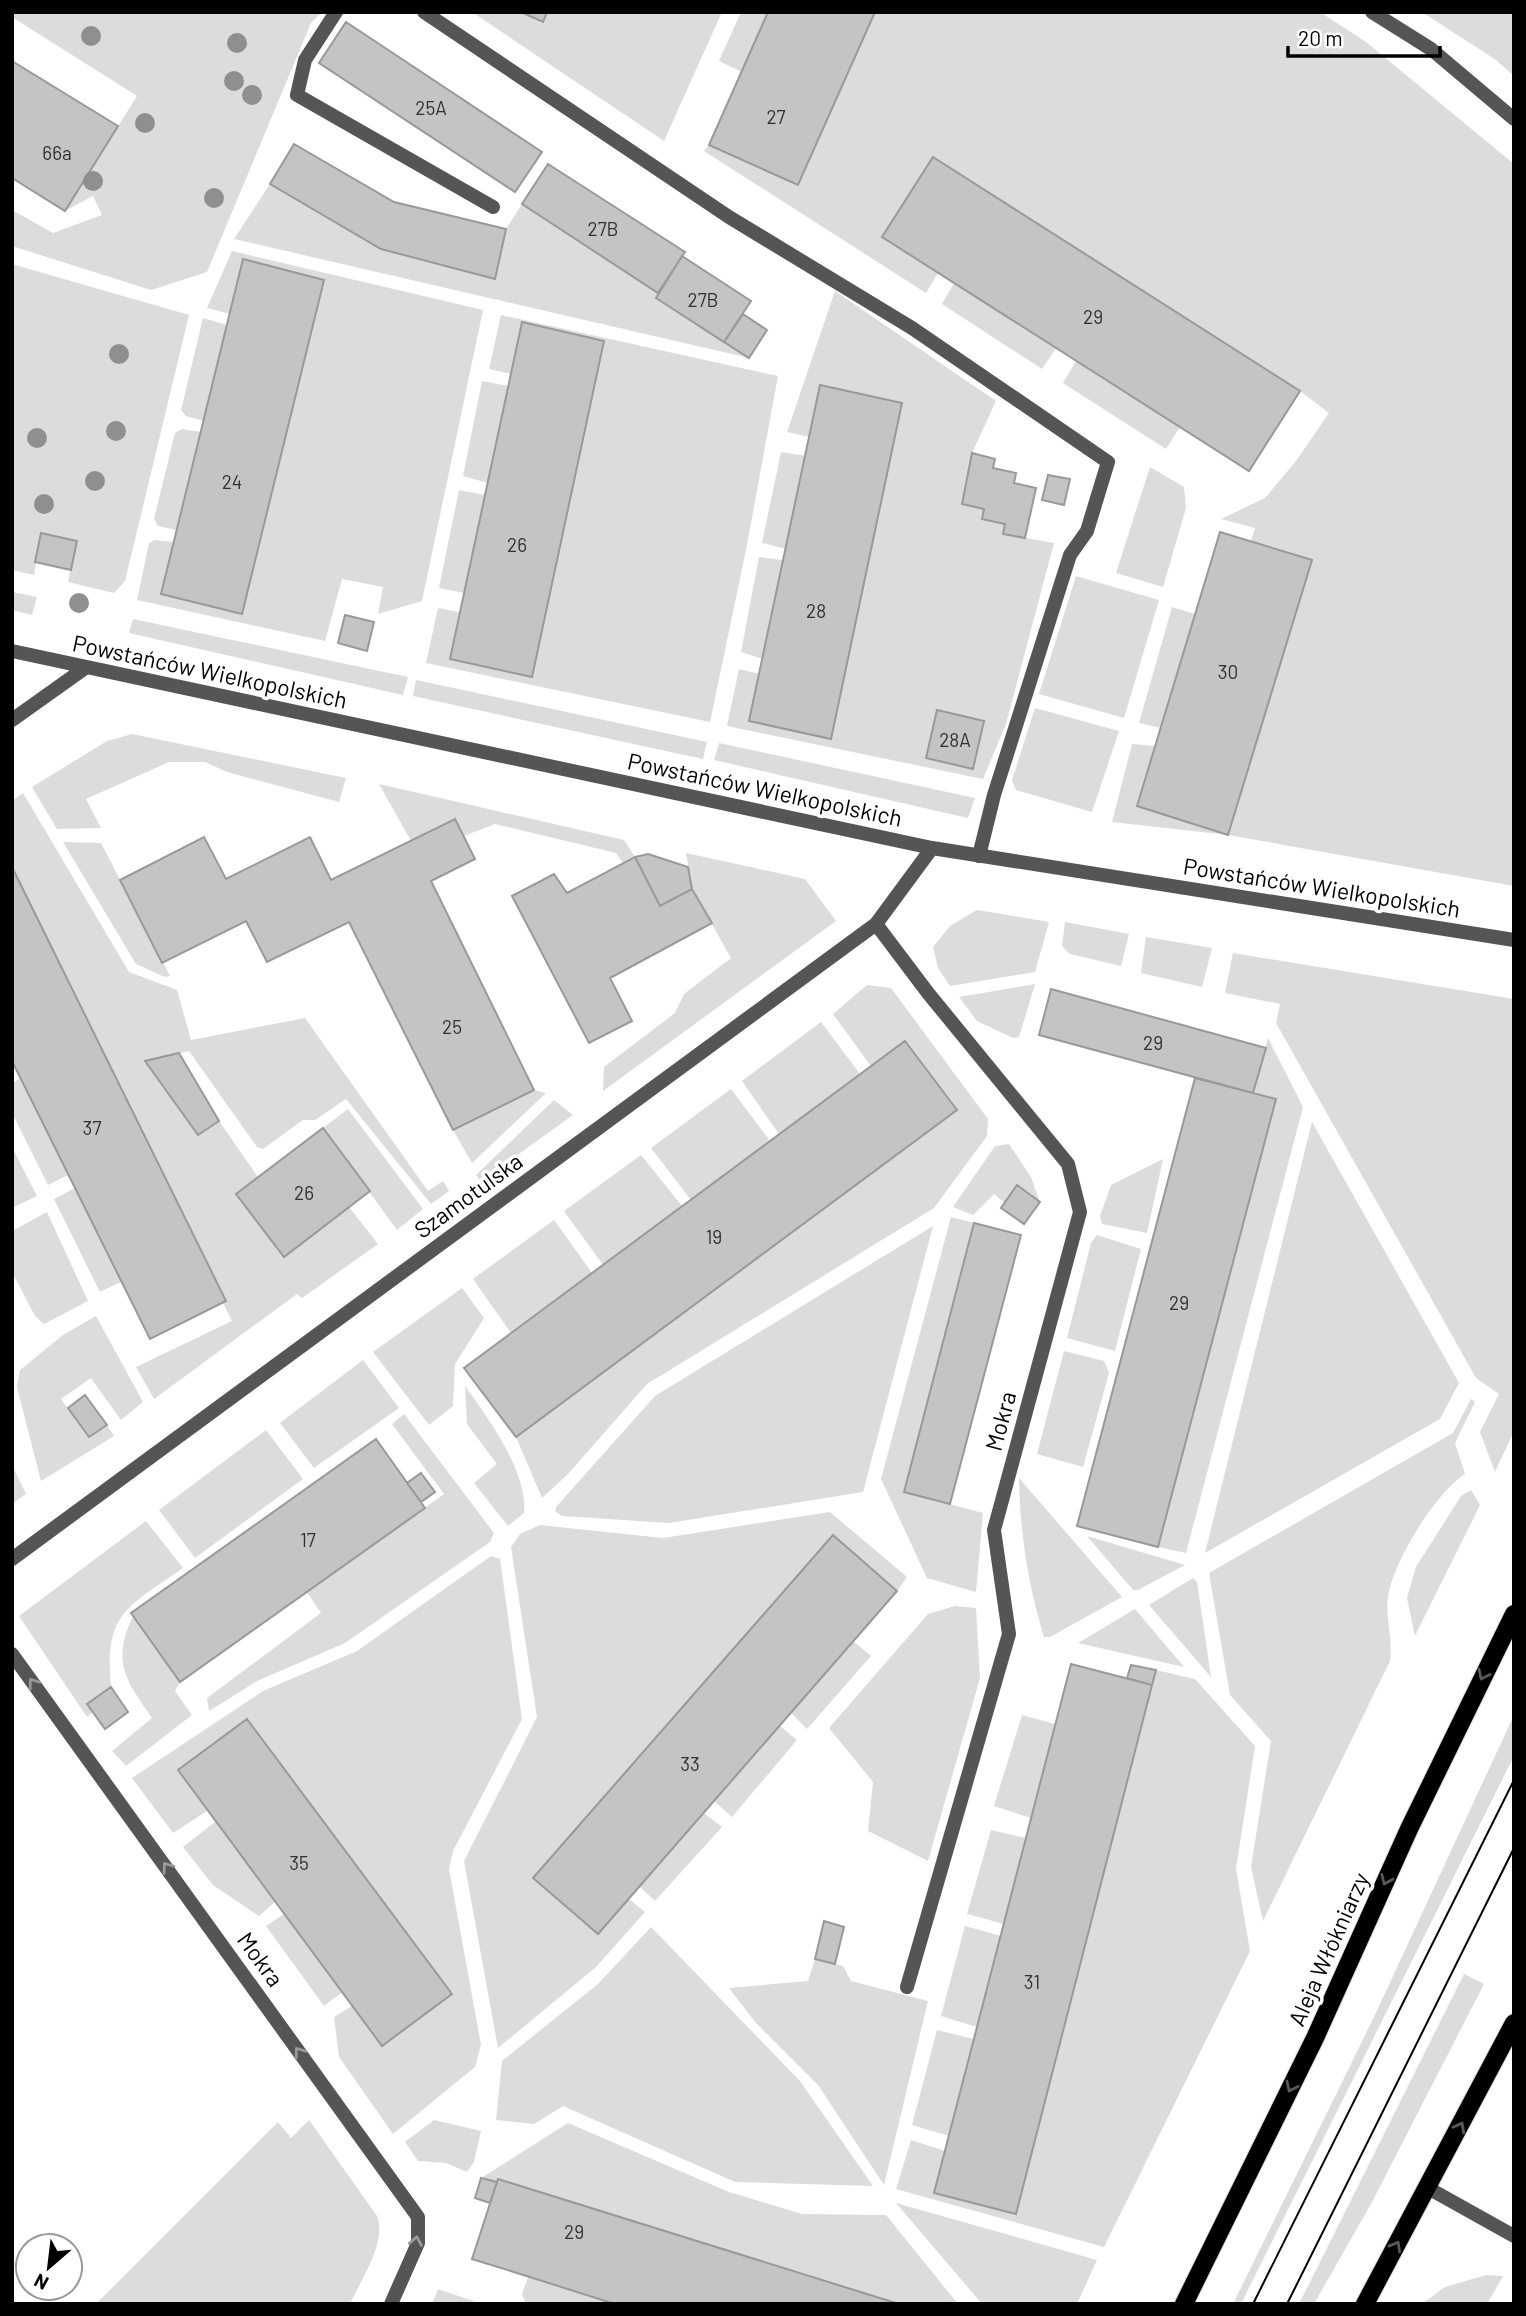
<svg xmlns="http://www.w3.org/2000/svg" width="1526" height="2316" viewBox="0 0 1526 2316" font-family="Barlow,sans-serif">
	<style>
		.green { fill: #dcdcdc; fill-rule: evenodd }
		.building { fill: #c4c4c4; stroke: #999; stroke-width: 2 }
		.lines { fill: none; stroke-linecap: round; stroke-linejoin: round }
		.primary-casing { stroke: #dbdbdb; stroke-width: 20 }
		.service { stroke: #555; stroke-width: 14 }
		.minor { stroke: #555; stroke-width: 14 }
		.primary { stroke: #000; stroke-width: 18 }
		.tram { stroke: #000; stroke-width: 2 }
		.tree { fill: #8f8f8f }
		.oneway { stroke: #595959 }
		.oneway2 { stroke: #999 }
		.labels { text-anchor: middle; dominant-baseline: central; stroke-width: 7; stroke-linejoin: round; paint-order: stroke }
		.number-label { font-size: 19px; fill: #313131 }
		.street-label { font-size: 23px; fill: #000; stroke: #fff }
	</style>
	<rect width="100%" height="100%" fill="#fff"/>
	<path class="green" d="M 12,12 L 322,12 L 311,23 L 207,272 L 151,290 L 12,246 L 12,210 L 53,233 L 102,215 L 93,196 L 65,211 L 137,96 L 12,17 Z
		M 472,12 L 521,12 L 543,22 L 547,12 L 722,12 L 664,141 Z
		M 741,12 L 768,12 L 742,72 L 719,61 Z
		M 875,12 L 1320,12 L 1366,42 L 1514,164 L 1514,886 L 1228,835 L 1112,822 L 1132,744 L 1155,746 L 1137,806 L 1229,834 L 1312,560 L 1251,541 L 1255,528 L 1221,519 L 1265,498 L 1296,461 L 1329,413 L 1300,391 L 882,237 L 938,273 L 926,293 L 704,151 L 709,145 L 799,185 Z
		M 1422,12 L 1514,12 L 1514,76 L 1496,60 Z
		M 270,184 L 381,249 L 494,279 L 506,229 L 522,204 L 658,293 L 656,298 L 749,358 L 234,239 Z
		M 232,251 L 483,310 L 422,601 L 378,614 L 383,587 L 342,579 L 325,641 L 137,600 L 149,543 L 155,540 L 174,542 L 161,594 L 242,614 L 324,280 L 243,260 L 230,314 L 207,308 Z
		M 12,264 L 189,315 L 125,581 L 114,593 L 68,582 L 76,541 L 41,534 L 34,575 L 12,570 Z
		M 954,283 L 1056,348 L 1042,369 L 942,304 Z
		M 835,291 L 996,401 L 972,453 L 962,504 L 984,509 L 982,519 L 1005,524 L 1004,534 L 1054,543 L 1006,724 L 983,779 L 727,726 L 739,669 L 759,674 L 750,721 L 831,738 L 902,403 L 821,386 L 809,437 L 787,432 ZM 937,710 L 983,721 L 972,769 L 926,758 Z
		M 501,315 L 778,376 L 746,550 L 710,722 L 426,663 L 438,608 L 459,612 L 450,659 L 532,676 L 604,341 L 523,322 L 511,374 L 489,369 Z
		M 203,318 L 227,325 L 204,421 L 186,416 L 181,410 Z
		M 1076,361 L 1180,427 L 1166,449 L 1063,383 Z
		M 482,381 L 509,386 L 488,483 L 463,476 Z
		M 182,429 L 200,432 L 176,530 L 158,526 L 154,519 L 175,433 Z
		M 781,452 L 806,456 L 786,549 L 762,543 Z
		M 1150,467 L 1184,487 L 1186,508 L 1163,587 L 1116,573 Z
		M 459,490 L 485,495 L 464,593 L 439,588 Z
		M 759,557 L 783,560 L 763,659 L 741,652 Z
		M 1076,576 L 1159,600 L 1124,718 L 1039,694 Z
		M 12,592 L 37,597 L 32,615 L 12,610 Z
		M 1172,607 L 1195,614 L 1161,728 L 1139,723 Z
		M 133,619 L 408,677 L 403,695 L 129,633 Z
		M 416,680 L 707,742 L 703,759 L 413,696 Z
		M 1035,708 L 1119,731 L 1092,812 L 1016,790 L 1012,780 Z
		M 132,734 L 346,778 L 339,802 L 227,772 L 205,762 L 169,762 L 86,799 L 101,828 L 57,829 L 32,787 L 107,741 Z
		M 719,743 L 975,798 L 968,818 L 714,760 Z
		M 379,784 L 624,840 L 635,857 L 623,863 L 616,853 L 495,824 L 464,836 L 455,819 L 411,841 Z
		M 23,793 L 129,972 L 177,990 L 191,1040 L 305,1018 L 428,1191 L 443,1181 L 449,1191 L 431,1204 L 346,1099 L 315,1120 L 303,1120 L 263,1149 L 257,1147 L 189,1051 L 146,1061 L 198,1135 L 219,1121 L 258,1177 L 237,1194 L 283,1256 L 349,1207 L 378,1244 L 302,1298 L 297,1294 L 154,1399 L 136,1367 L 232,1321 L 223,1303 L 226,1301 L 12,869 L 12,801 Z
		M 63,842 L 101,843 L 170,976 L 165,977 L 136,964 Z
		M 686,853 L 805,879 L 836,921 L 603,1091 L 604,1067 L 675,1013 L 684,994 L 731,958 L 692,889 Z
		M 977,910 L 1049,922 L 1035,972 L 950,986 L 938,968 L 933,947 L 950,926 Z
		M 1065,922 L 1129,934 L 1121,966 L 1070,954 L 1062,946 Z
		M 1146,937 L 1212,948 L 1202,987 L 1141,973 Z
		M 1233,953 L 1514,999 L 1514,1431 L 1495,1472 L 1480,1432 L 1499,1394 L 1476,1378 L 1276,1023 L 1280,1004 L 1225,993 Z
		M 1035,984 L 1019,1037 L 1013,1038 L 977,1021 L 959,997 Z
		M 867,985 L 891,988 L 988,1119 L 987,1136 L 934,1208 L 647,1384 L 568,1474 L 542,1498 L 516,1437 L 956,1110 L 906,1041 L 871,1066 L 833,1014 Z
		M 821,1022 L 860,1074 L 779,1134 L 742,1081 Z
		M 1268,1038 L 1303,1107 L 1186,1553 L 1158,1547 L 1276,1100 L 1253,1093 Z
		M 21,1078 L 68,1175 L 48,1185 L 12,1113 L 12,1083 Z
		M 731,1089 L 770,1141 L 691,1200 L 651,1148 Z
		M 534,1090 L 546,1093 L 472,1163 L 453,1130 Z
		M 554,1100 L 573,1115 L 481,1181 L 476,1175 Z
		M 348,1109 L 423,1209 L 397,1230 L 323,1128 Z
		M 1312,1122 L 1459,1383 L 1440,1419 L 1205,1553 Z
		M 1009,1144 L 1031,1177 L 1040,1202 L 1017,1186 L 1005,1203 L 994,1194 L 973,1215 L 953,1207 L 995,1146 Z
		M 12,1147 L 37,1196 L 12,1208 Z
		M 641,1155 L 682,1206 L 603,1265 L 564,1211 Z
		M 1163,1159 L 1147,1233 L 1102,1224 L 1100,1216 L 1111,1185 Z
		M 75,1188 L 121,1282 L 100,1292 L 54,1199 Z
		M 47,1212 L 88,1301 L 44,1324 L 35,1316 L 12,1272 L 12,1231 Z
		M 951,1217 L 974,1223 L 904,1492 L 983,1513 L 976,1592 L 927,1578 L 881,1479 Z
		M 554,1220 L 592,1273 L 511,1333 L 473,1279 Z
		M 933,1226 L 863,1492 L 669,1523 L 562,1516 L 556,1512 L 556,1507 L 655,1396 Z
		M 1097,1235 L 1141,1249 L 1115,1351 L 1067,1338 L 1091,1243 Z
		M 462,1288 L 484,1318 L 455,1364 L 453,1406 L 429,1425 L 373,1352 Z
		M 96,1316 L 143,1402 L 121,1420 L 91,1378 L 61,1399 L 88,1437 L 107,1425 L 114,1436 L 41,1481 L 17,1387 L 20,1370 L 63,1335 Z
		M 1064,1351 L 1104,1361 L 1109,1373 L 1083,1467 L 1037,1454 Z
		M 363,1360 L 399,1408 L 314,1468 L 280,1423 Z
		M 465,1386 C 488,1418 528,1472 524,1513 L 508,1526 L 474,1483 L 497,1464 L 467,1424 Z
		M 1471,1399 L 1475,1402 L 1455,1443 L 1465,1474 C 1436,1492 1393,1562 1388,1597 C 1385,1617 1393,1638 1390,1661 L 1263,1921 L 1251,1867 L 1271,1741 L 1230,1695 L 1209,1573 L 1453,1433 Z
		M 404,1414 L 494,1533 L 490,1542 L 345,1643 L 257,1681 L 209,1711 L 207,1698 L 321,1613 L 307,1592 L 444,1494 L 392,1424 Z
		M 266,1430 L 303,1479 L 195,1558 L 159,1510 Z
		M 12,1465 L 26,1494 L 12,1504 Z
		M 1019,1478 L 1122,1597 L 1050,1637 L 1044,1637 C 1028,1585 1020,1533 1019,1478 Z
		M 1471,1490 L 1480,1505 L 1415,1636 L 1407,1598 L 1416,1567 L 1461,1496 Z
		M 830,1512 L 907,1577 L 897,1591 L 833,1535 L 534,1877 L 598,1934 L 629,1899 L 645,1912 L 596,1967 L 498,2048 L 464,1861 L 537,1717 L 511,1547 L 520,1534 L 540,1525 L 663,1538 Z
		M 146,1521 L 183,1568 C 128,1607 104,1612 111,1687 L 87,1704 L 93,1712 L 87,1717 L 19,1616 Z
		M 1087,1536 L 1185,1565 L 1138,1590 L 1133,1590 Z
		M 491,1556 L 500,1559 L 522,1719 L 453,1851 L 449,1869 L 481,2045 L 475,2067 L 393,2134 L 339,2057 L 334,2017 L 352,2006 L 382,2046 L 452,1994 L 248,1719 L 178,1770 L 207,1811 L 173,1833 L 132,1778 L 263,1691 L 357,1651 Z
		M 1193,1578 L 1197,1582 L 1211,1677 L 1149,1605 Z
		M 955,1606 L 976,1608 L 980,1678 L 928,1861 L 868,1831 L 873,1782 L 829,1728 L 928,1614 Z
		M 1135,1609 L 1184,1667 L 1078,1643 Z
		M 133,1616 L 180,1682 L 175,1691 L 192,1715 L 126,1766 L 112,1751 L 152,1718 C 126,1680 111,1663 133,1616 Z
		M 853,1641 L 871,1656 L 807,1729 L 791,1713 Z
		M 1156,1670 L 1195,1679 L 1255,1746 L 1236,1869 L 1250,1951 L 1104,2247 L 896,2189 L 911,2140 L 945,2151 L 935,2193 L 1016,2214 Z
		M 1022,1715 L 1055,1724 L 1031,1818 L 994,1806 Z
		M 1514,1715 L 1514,1756 L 1241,2304 L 1233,2304 L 1374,2017 Z
		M 780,1726 L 797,1740 L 732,1817 L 714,1801 Z
		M 704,1813 L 722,1827 L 655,1901 L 639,1886 Z
		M 215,1822 L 275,1902 L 259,1916 L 213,1885 L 183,1847 Z
		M 991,1830 L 1026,1838 L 1004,1924 L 967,1914 Z
		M 284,1914 L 342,1992 L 324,2006 L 266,1926 Z
		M 965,1926 L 1001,1936 L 977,2027 L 941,2016 Z
		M 651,1927 L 800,2081 L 873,2186 L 735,2182 L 563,2106 L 534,2124 L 496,2120 L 502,2061 L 598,1984 Z
		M 815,1959 L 843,1966 L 851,1981 L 928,2001 L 884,2185 L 818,2085 L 756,2023 L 729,1988 L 808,1981 Z
		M 1464,1974 L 1484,1984 L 1372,2202 L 1314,2304 L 1299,2304 Z
		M 937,2030 L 974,2039 L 949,2136 L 912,2125 Z
		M 309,2120 L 377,2216 C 387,2243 361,2279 350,2304 L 96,2304 L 278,2122 L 291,2138 Z
		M 434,2120 L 481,2131 L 474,2162 L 467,2172 L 446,2163 L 418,2161 L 405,2142 Z
		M 568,2123 L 729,2192 L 802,2214 L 886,2215 L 958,2304 L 899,2304 L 498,2179 L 497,2182 L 481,2178 Z
		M 896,2203 L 1097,2260 L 1077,2304 L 982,2304 Z
		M 1486,2275 L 1503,2276 L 1487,2304 L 1422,2304 L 1445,2287 Z
		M 528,2277 L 615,2304 L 531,2304 L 525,2302 L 522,2294 Z
		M 438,2289 L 482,2304 L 432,2304 Z"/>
	<path class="building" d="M 521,12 L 547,12 L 543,22 Z
		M 768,12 L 875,12 L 798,185 L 709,145 Z
		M 346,22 L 542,152 L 515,192 L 319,63 Z
		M 12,61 L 118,126 L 65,211 L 12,178 Z
		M 294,144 L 394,202 L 506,229 L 495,279 L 381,249 L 270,184 Z
		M 933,157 L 1300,391 L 1249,471 L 882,237 Z
		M 548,164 L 685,252 L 658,293 L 522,204 Z
		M 682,256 L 751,301 L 724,342 L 656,298 Z
		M 243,259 L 324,280 L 242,614 L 161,594 Z
		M 743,314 L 767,330 L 749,358 L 724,342 Z
		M 522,322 L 604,341 L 532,677 L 450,659 Z
		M 820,385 L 902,403 L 831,739 L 749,721 Z
		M 972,453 L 995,459 L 993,468 L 1016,473 L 1014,483 L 1036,488 L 1025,538 L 1003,534 L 1005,524 L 982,519 L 984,509 L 962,504 Z
		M 1048,475 L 1070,479 L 1064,505 L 1042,500 Z
		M 1220,532 L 1312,560 L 1228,835 L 1137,806 Z
		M 41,533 L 77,541 L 71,570 L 35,562 Z
		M 345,615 L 374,622 L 367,651 L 338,643 Z
		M 937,710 L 984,721 L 973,769 L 926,758 Z
		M 455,819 L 475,859 L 431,881 L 534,1090 L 453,1130 L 349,922 L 267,962 L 246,921 L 162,963 L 120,880 L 204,837 L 226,879 L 310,837 L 331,880 Z
		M 648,854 L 688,867 L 692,889 L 660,906 L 635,857 Z
		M 635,857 L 660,906 L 692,889 L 712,923 L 610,978 L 632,1021 L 589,1043 L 512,896 L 554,874 L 567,893 Z
		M 13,869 L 226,1301 L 150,1339 L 12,1061 Z
		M 1051,989 L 1266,1048 L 1253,1093 L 1039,1035 Z
		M 905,1041 L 957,1110 L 516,1437 L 464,1368 Z
		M 179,1053 L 219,1121 L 198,1135 L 145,1061 Z
		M 1195,1078 L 1276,1099 L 1158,1547 L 1077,1526 Z
		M 323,1128 L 370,1191 L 284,1257 L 236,1194 Z
		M 1017,1185 L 1040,1202 L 1024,1224 L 1001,1208 Z
		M 974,1223 L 1021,1235 L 950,1504 L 904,1492 Z
		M 85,1395 L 107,1425 L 89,1437 L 68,1408 Z
		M 376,1439 L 425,1508 L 180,1682 L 131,1613 Z
		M 421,1473 L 435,1492 L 421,1502 L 407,1483 Z
		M 833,1535 L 897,1591 L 598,1934 L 533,1878 Z
		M 1071,1664 L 1152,1685 L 1016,2214 L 934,2193 Z
		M 1131,1665 L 1156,1670 L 1152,1685 L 1127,1678 Z
		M 111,1687 L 128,1712 L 105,1729 L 87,1704 Z
		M 247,1719 L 452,1994 L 382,2046 L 178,1770 Z
		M 824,1921 L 844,1927 L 835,1964 L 815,1959 Z
		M 481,2178 L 497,2182 L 490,2203 L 475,2198 Z
		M 498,2179 L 899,2304 L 615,2304 L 517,2273 L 472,2259 Z"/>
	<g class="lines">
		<g class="primary-casing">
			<path id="primary" d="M 1184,2304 L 1315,2038 L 1409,1829 L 1514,1614
				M 1365,2304 L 1514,2023"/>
		</g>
		<path class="service" d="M 336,12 L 305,60 L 297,95 L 493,207
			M 424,12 L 729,217 L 912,328 L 1108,462 L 1087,531 L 1070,555 L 994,795 L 979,856
			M 876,924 L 928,993 L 1068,1164 L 1080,1212 L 994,1530 L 1009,1634 L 907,1987"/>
		<path class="minor" d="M 1372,12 L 1431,49 L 1514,119
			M 12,651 L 932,848 L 1514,940
			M 12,720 L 85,668
			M 12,1559 L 876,924 L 932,848
			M 12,1654 L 418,2217 L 418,2243 L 391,2304
			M 1428,2188 L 1514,2236"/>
		<use href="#primary" class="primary"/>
		<path class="tram" d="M 1253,2304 L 1514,1780
			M 1287,2304 L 1514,1848"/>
	</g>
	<g class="tree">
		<circle cx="91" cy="36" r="10"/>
		<circle cx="237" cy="43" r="10"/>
		<circle cx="234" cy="81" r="10"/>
		<circle cx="252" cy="95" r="10"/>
		<circle cx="145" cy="123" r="10"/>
		<circle cx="93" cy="181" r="10"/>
		<circle cx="214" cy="198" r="10"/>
		<circle cx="119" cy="354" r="10"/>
		<circle cx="116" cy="431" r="10"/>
		<circle cx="37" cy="438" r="10"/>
		<circle cx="95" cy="481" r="10"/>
		<circle cx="44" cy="504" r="10"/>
		<circle cx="79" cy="603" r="10"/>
	</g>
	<defs><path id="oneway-chevron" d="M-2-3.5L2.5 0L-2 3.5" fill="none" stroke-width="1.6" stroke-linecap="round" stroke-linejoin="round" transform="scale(1.75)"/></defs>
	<g class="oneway">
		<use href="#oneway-chevron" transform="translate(1483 1675) rotate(116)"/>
		<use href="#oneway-chevron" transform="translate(1386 1880) rotate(114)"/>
		<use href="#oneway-chevron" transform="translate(1291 2087) rotate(116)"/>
		<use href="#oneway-chevron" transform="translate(1460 2127) rotate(-62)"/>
		<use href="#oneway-chevron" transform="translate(1396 2246) rotate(-61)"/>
	</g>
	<g class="oneway2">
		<use href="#oneway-chevron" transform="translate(33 1683) rotate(-126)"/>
		<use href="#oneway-chevron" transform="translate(167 1867) rotate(-126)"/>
		<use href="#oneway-chevron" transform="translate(299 2052) rotate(-126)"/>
		<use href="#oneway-chevron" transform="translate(416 2241) rotate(-80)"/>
	</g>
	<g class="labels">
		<g class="number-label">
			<text x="431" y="107">25A</text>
			<text x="776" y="116">27</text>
			<text x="57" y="152">66a</text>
			<text x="603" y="228">27B</text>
			<text x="703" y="299">27B</text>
			<text x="1093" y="316">29</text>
			<text x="232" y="481">24</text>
			<text x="517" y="544">26</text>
			<text x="816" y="610">28</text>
			<text x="1228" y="671">30</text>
			<text x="955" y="739">28A</text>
			<text x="452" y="1026">25</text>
			<text x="1153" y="1042">29</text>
			<text x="92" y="1127">37</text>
			<text x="304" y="1192">26</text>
			<text x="714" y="1236">19</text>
			<text x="1179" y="1302">29</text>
			<text x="308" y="1539">17</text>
			<text x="690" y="1763">33</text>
			<text x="299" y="1862">35</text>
			<text x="1032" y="1981">31</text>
			<text x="574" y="2231">29</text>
		</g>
		<g class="street-label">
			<text transform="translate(210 671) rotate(12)">Powstańców Wielkopolskich</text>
			<text transform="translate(765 789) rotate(12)">Powstańców Wielkopolskich</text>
			<text transform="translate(1322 887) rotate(9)">Powstańców Wielkopolskich</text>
			<text transform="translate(468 1195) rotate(-36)">Szamotulska</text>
			<text transform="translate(1000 1421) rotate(-75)">Mokra</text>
			<text transform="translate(1328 1949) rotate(-66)">Aleja Włókniarzy</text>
			<text transform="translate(261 1959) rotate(54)">Mokra</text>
		</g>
	</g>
	<rect width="1526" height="2316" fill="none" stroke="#000000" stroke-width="28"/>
	<g transform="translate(49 2267) rotate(208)"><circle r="33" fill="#ffffff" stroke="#999999" stroke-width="2"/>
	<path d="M0-5L12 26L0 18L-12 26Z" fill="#000000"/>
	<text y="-10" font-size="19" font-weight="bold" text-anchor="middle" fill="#000000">N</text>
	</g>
	<path d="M1288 46v10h152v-10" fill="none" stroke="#000000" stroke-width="3.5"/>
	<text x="1298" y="46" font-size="21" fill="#000000" stroke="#ffffff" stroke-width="5" paint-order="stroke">20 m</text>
</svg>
